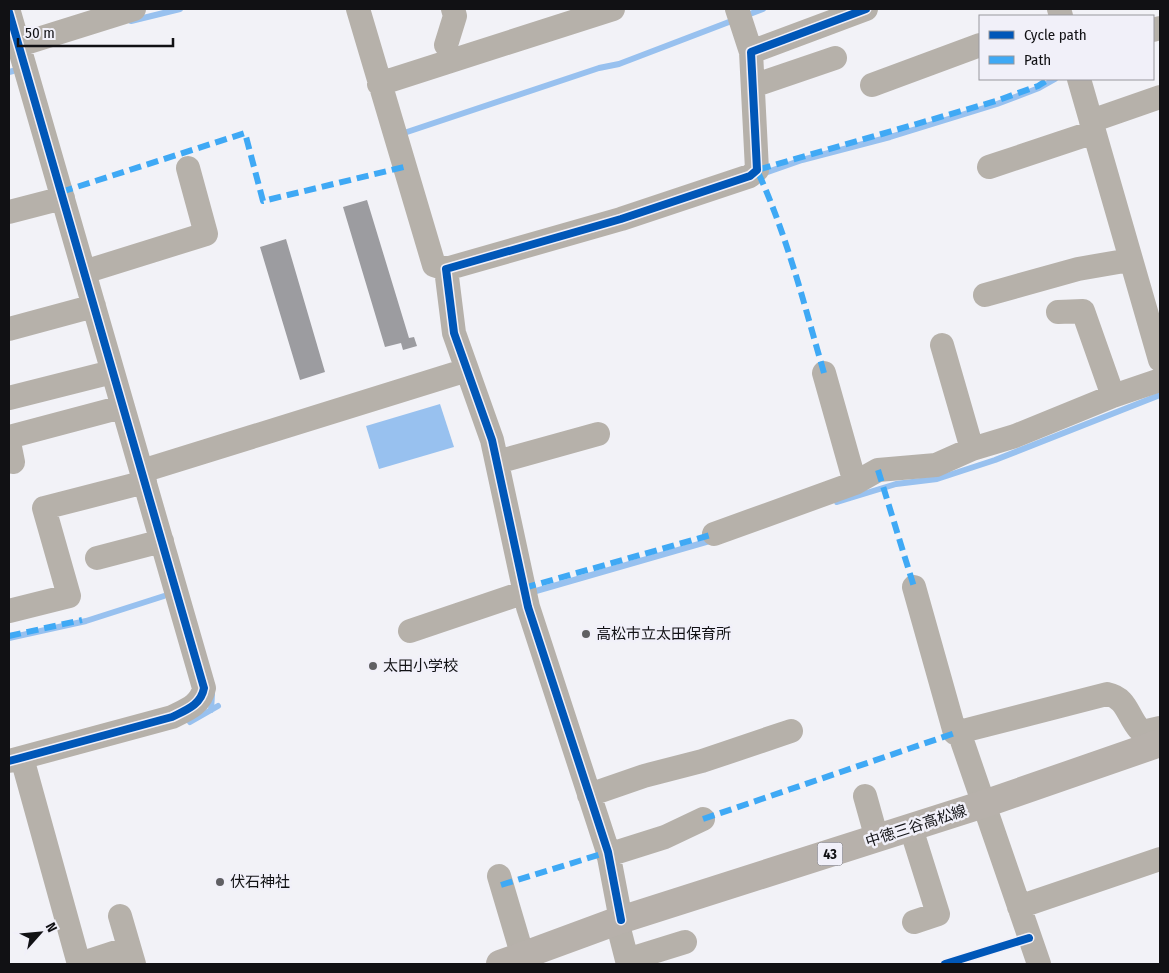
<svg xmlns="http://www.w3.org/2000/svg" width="1169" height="973" viewBox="0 0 1169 973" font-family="'Fira Sans Condensed','Noto Sans JP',sans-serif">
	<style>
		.water { fill: #98c1ef }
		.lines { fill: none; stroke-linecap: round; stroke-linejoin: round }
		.stream { stroke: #98c1ef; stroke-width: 6 }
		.building { fill: #9c9ca0 }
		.street { stroke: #b6b1aa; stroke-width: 24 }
		.primary { stroke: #b7b1ab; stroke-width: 28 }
		.quiet { stroke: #3fa9f5; stroke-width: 6; stroke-dasharray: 12 6; stroke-linecap: butt }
		.cycleway-casing { stroke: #f1f0f9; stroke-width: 11 }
		.cycleway { stroke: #0057b8; stroke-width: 8 }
		.poi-dot { fill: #606063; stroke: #f1f0f9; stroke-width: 2 }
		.labels { text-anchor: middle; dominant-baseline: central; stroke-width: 5; stroke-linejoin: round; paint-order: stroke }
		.shield { fill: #f1f0f9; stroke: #545459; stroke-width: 1 }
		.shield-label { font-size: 14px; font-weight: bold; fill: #111114 }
		.poi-label { font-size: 15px; fill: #111114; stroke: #f1f0f9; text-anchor: start }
		.street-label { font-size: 15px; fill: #111114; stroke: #f1f0f9 }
	</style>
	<rect width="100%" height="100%" fill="#f2f2f7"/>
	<path class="water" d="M 440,404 L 454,447 L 379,469 L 366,426 Z"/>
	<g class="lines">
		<path class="stream" d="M 131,21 L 180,9
			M 9,72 L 13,71
			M 401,134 L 599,68 L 619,64 L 763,9
			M 762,174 L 802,160 L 890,137 L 997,104 L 1039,88 L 1055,79
			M 837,502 L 896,484 L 937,479 L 995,460 L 1160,395
			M 536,591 L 713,540
			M 9,638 L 86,621 L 164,596
			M 211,710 L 212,694
			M 190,722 L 218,706"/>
	</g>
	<path class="building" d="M 367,200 L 409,338 L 414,337 L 417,346 L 403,350 L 401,343 L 385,347 L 343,207 Z
		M 286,239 L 325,372 L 300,380 L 260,247 Z"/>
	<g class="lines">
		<path class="street" d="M 358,9 L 434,265 L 446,269
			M 737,9 L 751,52
			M 1059,9 L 1061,16
			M 9,12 L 204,688 C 201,705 186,710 172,717 L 9,761
			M 1153,30 L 1160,28
			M 19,45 L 134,9
			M 446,45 L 455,16 L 453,9
			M 1079,79 L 1160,360
			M 379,84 L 613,9
			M 872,85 L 980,45
			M 753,86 L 835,58
			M 1091,121 L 1160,97
			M 989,167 L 1094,132
			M 9,212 L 63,198
			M 84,272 L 206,234 L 188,168
			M 985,295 L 1078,269 L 1130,260
			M 1058,312 L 1083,311 L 1113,396
			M 9,329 L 94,306
			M 942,345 L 972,449
			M 824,373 L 855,483
			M 9,398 L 112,372
			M 9,437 L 122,407
			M 9,442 L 13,462
			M 497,462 L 598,434
			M 142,471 L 467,370
			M 714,534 L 855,483 L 878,470 L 936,465 L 972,449 L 1015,436 L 1113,396 L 1160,380
			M 97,558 L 162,541
			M 914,587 L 955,733 L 1107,694 C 1127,698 1127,715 1139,729 L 1147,731 L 1160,728
			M 9,611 L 69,596 L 44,508 L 145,482
			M 410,631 L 525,592
			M 959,732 L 1039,964
			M 22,758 L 79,964
			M 589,795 L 644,776 L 702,761 L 791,731
			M 865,796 L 877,839
			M 911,828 L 938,914 L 914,922
			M 608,855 L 665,837 L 703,819
			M 499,876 L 523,957
			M 1019,907 L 1160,859
			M 120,916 L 134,964
			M 621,920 L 608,852 L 528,607 L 492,440 L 454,333 L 446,269 L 621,219 L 750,176 L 757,170 L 751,52 L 866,9
			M 617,921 L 628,964
			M 627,960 L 685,942
			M 80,964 L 129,948"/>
		<path class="primary" d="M 500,964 L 617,921 L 984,804 L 1160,743"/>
		<path class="quiet" d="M 61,192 L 245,133 L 263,201 L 404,167
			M 824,373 C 804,304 787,235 757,170 L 996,101 L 1038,86 L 1049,79
			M 878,470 L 914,587
			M 524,588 L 714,534
			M 9,636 L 82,620
			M 703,819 L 955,733
			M 501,885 L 608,852"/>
		<g class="cycleway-casing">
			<path id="cycleway" d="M 9,12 L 204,688 C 201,705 186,710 172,717 L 9,761
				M 621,920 L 608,852 L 528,607 L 492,440 L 454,333 L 446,269 L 621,219 L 750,176 L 757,170 L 751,52 L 866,9
				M 945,964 L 1029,938"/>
		</g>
		<use href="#cycleway" class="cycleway"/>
	</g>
	<g class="poi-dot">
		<circle cx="586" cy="634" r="5"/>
		<circle cx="373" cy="666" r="5"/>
		<circle cx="220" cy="882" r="5"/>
	</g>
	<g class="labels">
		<rect class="shield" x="817.5" y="842.5" width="25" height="23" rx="4"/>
		<g class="shield-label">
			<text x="830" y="854">43</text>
		</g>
		<g class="poi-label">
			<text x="596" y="634">高松市立太田保育所</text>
			<text x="383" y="666">太田小学校</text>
			<text x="230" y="882">伏石神社</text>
		</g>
		<g class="street-label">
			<text transform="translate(916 826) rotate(-18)">中徳三谷高松線</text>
		</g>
	</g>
	<rect width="1169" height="973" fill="none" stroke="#111114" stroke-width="20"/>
	<rect x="979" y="15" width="175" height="65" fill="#f1f0f9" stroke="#97979d"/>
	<rect x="989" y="31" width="25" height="8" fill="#0057b8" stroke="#97979d"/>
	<text x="1024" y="40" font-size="15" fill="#111114">Cycle path</text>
	<rect x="989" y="56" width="25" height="8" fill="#3fa9f5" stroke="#97979d"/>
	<text x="1024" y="65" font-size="15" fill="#111114">Path</text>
	<g transform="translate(40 933) rotate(63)" stroke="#f1f0f9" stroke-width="4" paint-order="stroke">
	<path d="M0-4L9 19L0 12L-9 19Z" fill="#111114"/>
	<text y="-8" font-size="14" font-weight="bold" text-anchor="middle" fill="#111114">N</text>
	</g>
	<path d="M18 38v8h155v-8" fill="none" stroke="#111114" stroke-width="2.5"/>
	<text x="25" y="38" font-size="15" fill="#111114" stroke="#f1f0f9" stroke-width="4" paint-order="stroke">50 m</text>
</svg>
